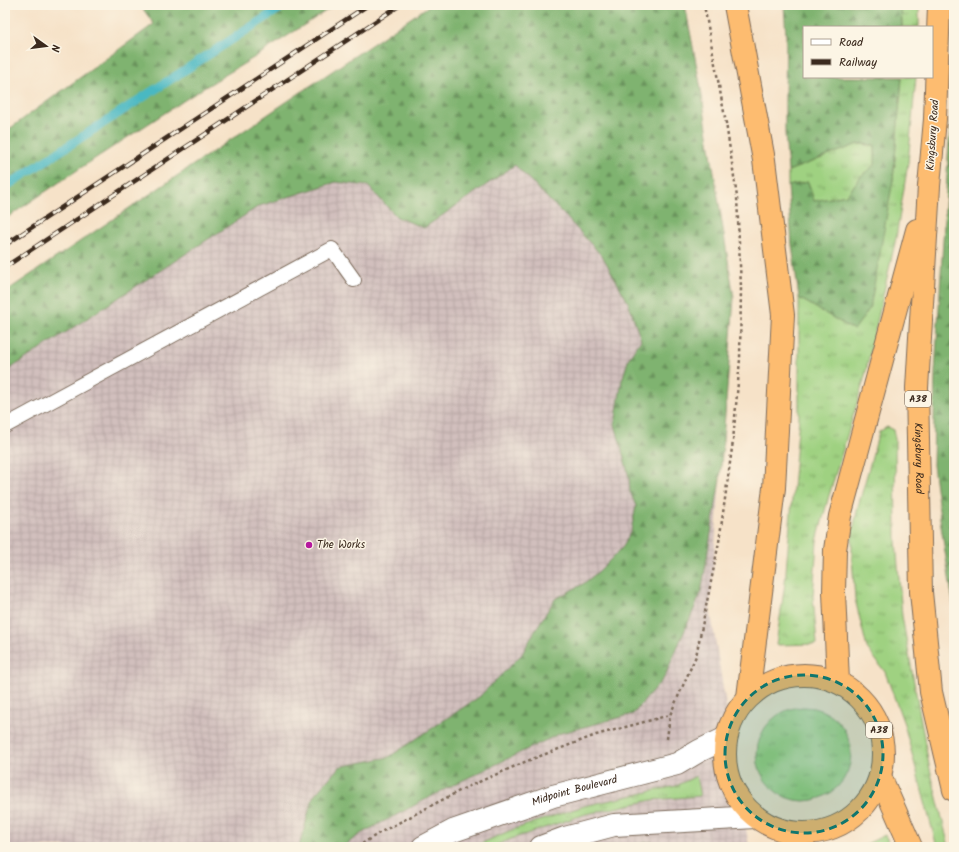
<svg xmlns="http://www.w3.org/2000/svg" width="959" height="852" viewBox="0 0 959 852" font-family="Kalam,sans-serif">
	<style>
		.industrial { fill: url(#industrial-grid) }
		.grass { fill: url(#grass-tufts); stroke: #6d7e50 }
		.forest { fill: url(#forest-firs); stroke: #5d6e46 }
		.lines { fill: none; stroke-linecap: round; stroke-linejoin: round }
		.stream { stroke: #49b8c2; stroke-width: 9 }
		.service-casing { stroke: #7c6a5a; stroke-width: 16 }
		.minor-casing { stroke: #7c6a5a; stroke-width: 24 }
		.trunk-casing { stroke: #7c6a5a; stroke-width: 24 }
		.path { stroke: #7c6a5a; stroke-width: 2.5; stroke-dasharray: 3 3; stroke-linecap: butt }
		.service { stroke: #fff; stroke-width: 14 }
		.minor { stroke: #fff; stroke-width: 22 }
		.trunk { stroke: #fdbc70; stroke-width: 22 }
		.rail-casing { stroke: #3b2a1e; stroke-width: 4.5 }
		.rail { stroke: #fcf5e5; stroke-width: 3; stroke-dasharray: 9; stroke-linecap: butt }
		.marked { fill: #0f766e; fill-opacity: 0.2; stroke: #0f766e; stroke-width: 3; stroke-dasharray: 8 5; stroke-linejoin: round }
		.poi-dot { fill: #b5179e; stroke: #fcf5e5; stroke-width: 1.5 }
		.labels { text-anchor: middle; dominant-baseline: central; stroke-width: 3; stroke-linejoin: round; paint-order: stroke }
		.shield { fill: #fcf5e5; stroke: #75675a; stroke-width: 1 }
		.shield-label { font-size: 10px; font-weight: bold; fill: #3b2a1e }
		.street-label { font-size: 11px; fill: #3b2a1e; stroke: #fcf5e5 }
		.poi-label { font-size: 11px; fill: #3b2a1e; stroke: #fcf5e5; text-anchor: start }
	</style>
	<defs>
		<pattern id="industrial-grid" width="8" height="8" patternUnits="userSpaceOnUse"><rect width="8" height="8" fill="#d1bfbd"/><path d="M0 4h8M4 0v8" fill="none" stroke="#b4a4a2"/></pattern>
		<pattern id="grass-tufts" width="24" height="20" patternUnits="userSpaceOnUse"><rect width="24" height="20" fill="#9fd181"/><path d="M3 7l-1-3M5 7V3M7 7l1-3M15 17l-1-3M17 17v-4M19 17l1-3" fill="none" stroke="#83aa69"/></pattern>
		<pattern id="forest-firs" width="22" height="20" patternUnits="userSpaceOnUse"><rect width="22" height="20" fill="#7fb36f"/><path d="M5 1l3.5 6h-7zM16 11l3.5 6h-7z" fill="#69925b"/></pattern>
	</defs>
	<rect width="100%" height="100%" fill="#fcf5e5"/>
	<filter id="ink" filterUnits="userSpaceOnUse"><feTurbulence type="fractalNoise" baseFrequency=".025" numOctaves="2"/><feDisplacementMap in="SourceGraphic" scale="8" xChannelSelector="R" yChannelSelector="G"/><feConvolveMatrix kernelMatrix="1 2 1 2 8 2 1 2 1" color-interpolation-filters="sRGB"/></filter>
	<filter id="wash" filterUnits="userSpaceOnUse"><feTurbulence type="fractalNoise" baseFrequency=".012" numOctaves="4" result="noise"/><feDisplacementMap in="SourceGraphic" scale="16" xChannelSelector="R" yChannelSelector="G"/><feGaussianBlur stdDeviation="0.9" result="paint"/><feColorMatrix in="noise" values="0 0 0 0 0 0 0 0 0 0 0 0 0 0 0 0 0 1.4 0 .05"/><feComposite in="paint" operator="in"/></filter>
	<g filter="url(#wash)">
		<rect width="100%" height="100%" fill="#f6e2c8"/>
		<path class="industrial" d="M 696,136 L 734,298 L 710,608 L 749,847 L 5,847 L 5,372 L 336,155 Z"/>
		<path class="grass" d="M 901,5 L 919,5 L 919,27 L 902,27 Z
			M 902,77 L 916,77 L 908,163 L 896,238 L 864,380 L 828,499 L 817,541 L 813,596 L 817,644 L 776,645 L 785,583 L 799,417 L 799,298 L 854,330 L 893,180 Z
			M 858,144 L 875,145 L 876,165 L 862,175 L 847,195 L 814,201 L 808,182 L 788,186 L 788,171 Z
			M 887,427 L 893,430 L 895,438 L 896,541 L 902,616 L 929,765 L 949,847 L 937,847 L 904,724 L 885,672 L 867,648 L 855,599 L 852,557 L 852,534 L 858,507 L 879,432 Z
			M757 754a47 47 0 1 1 94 0a47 47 0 1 1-94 0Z
			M 696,776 L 700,796 L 652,800 L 586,814 L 511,839 L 492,847 L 473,847 L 509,831 L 584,806 L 676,786 Z
			M 885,835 L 891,847 L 860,847 Z
			M 652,842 L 637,847 L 616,847 Z"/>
		<path class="forest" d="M 140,5 L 335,5 L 255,57 L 197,92 L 79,169 L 5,219 L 5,132 L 154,24 Z
			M 430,5 L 685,5 L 700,84 L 734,298 L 720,479 L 701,593 L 664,678 L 633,714 L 561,733 L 453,785 L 362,833 L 342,847 L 299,847 L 313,797 L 339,767 L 389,757 L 479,697 L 522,654 L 536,629 L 555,599 L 583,584 L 598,572 L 622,548 L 631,531 L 636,506 L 630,492 L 629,477 L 615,424 L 622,380 L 629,358 L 641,340 L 628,302 L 603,257 L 567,218 L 515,165 L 424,228 L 397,217 L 368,186 L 336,182 L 259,206 L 5,372 L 5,292 Z
			M 784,5 L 901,5 L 902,27 L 804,27 L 804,77 L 902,77 L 893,180 L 870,308 L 854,330 L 799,298 L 792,245 L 788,186 L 808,182 L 814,201 L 847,195 L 862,175 L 875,165 L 875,145 L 858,144 L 788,171 L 785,133 L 785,95 L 786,36 Z
			M 954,59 L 954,609 L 941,526 L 933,465 L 935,373 Z"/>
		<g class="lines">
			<path class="stream" d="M 5,187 L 285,5"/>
		</g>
	</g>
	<g filter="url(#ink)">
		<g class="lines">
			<g class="service-casing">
				<path id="service" d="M 5,426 L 332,249 L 354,280"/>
			</g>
			<g class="minor-casing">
				<g id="minor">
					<path id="s1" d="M 423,847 L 453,831 L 553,796 L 677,764 L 699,751 L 726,738"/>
					<path d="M 541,847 L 565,838 L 614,825 L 755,817"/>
				</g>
			</g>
			<g class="trunk-casing">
				<g id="trunk">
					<path d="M 735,5 L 764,160 L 783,315 L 774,488 L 748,697"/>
					<path id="s2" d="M 939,5 L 935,119 L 929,186 L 917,388 L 921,592 L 931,692 L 954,790"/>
					<circle cx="804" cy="754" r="79"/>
					<path d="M 838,682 L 834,592 L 835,550 L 840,516 L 917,230"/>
					<path d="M 880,776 L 911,847"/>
				</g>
			</g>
			<path class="path" d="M 667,739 L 670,715
				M 357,847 L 381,832 L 465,788 L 527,761 L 596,735 L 670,715 L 696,656 L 719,542 L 733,441 L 740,359 L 741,287 L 737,197 L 726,123 L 704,5"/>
			<use href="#service" class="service"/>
			<use href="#minor" class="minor"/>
			<use href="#trunk" class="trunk"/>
			<g class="rail-casing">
				<path id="rail" d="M 5,245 L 368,5
					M 5,267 L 400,5"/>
			</g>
			<use href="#rail" class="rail"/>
		</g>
	</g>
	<path class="marked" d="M725 754a79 79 0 1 1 158 0a79 79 0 1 1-158 0Z"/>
	<circle class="poi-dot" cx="309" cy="545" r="4"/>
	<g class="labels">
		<g class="shield">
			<rect x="905" y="391" width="26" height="16" rx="3"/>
			<rect x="866" y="722" width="26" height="16" rx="3"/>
		</g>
		<g class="shield-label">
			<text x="918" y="399">A38</text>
			<text x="879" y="730">A38</text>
		</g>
		<g class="street-label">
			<text transform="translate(933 135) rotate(-86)">Kingsbury Road</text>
			<text stroke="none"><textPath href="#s2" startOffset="454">Kingsbury Road</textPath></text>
			<text stroke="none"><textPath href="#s1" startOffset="162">Midpoint Boulevard</textPath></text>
		</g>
		<g class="poi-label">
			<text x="317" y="545">The Works</text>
		</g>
	</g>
	<rect width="959" height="852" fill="none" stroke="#fcf5e5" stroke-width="20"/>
	<rect x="803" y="26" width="130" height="52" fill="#fcf5e5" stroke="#afa495"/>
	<rect x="811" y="39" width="20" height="6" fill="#ffffff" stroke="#afa495"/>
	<text x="839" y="46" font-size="12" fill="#3b2a1e">Road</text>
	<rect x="811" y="59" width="20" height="6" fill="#3b2a1e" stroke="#afa495"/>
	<text x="839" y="66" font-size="12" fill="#3b2a1e">Railway</text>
	<g transform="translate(46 46) rotate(104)" stroke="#fcf5e5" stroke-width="3" paint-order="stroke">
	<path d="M0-3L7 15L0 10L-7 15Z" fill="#3b2a1e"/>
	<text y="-6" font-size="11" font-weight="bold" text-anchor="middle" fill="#3b2a1e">N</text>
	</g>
</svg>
